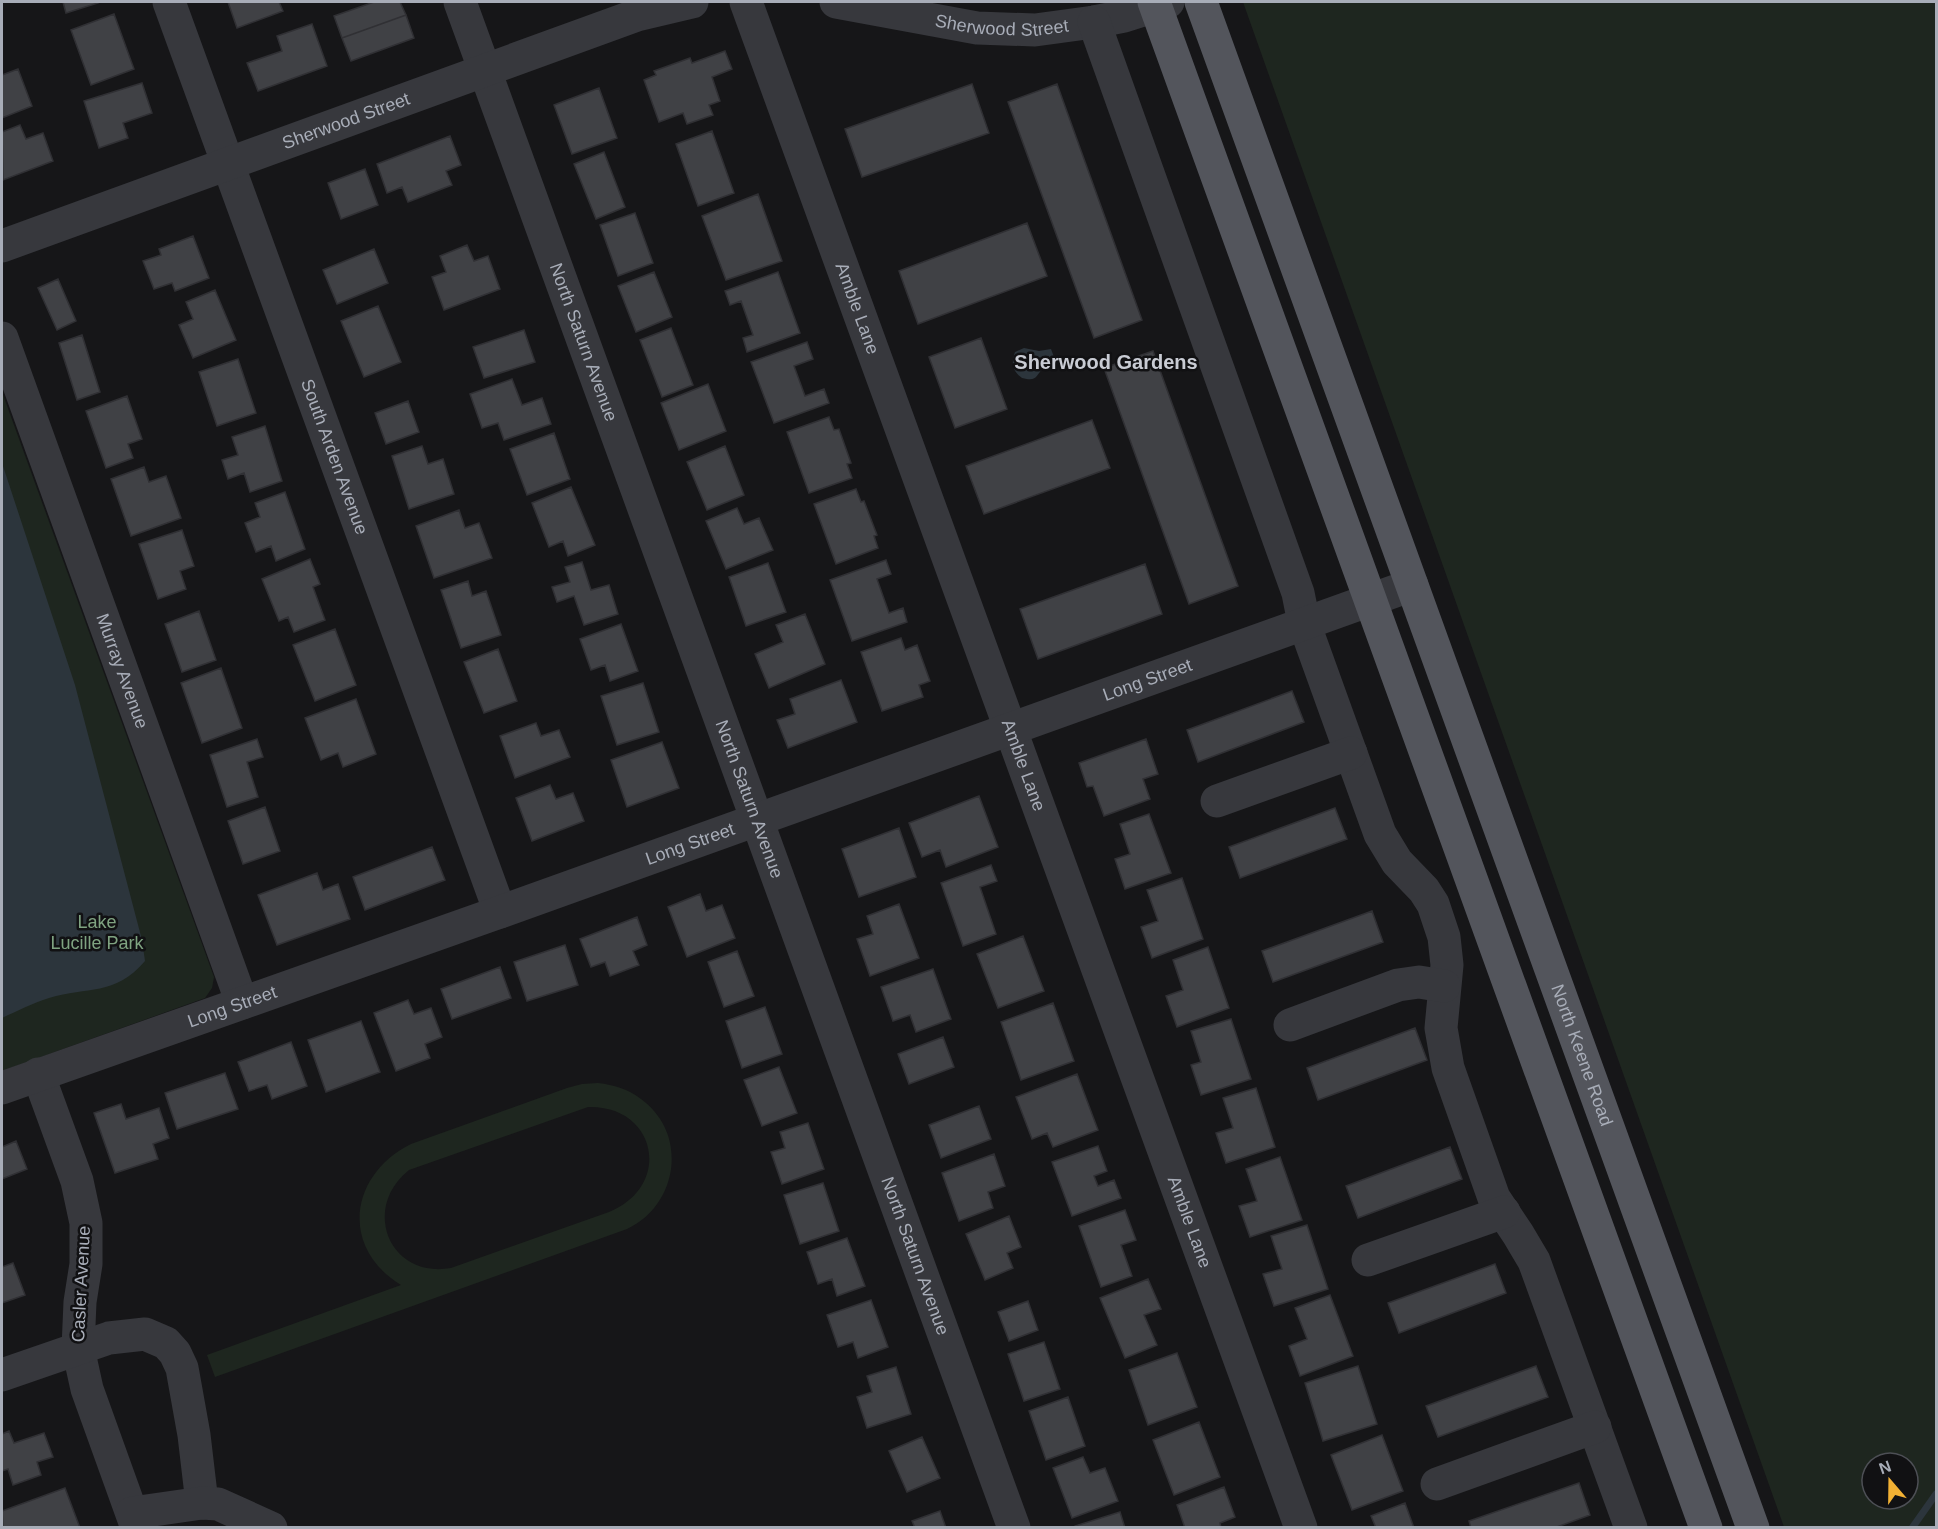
<svg xmlns="http://www.w3.org/2000/svg" width="1938" height="1529" viewBox="0 0 1938 1529" font-family="Arial,sans-serif">
	<style>
		.green { fill: #1e261f; fill-rule: evenodd }
		.water { fill: #2c353c }
		.lines { fill: none; stroke-linecap: round; stroke-linejoin: round }
		.stream { stroke: #2c353c; stroke-width: 7 }
		.building { fill: #404145; stroke: #303034; stroke-width: 1.5 }
		.minor { stroke: #37383d; stroke-width: 33 }
		.major { stroke: #53555c; stroke-width: 33 }
		.labels { text-anchor: middle; dominant-baseline: central; stroke-width: 5; stroke-linejoin: round; paint-order: stroke }
		.street-label { font-size: 18px; fill: #a8adb8; stroke: #111113 }
		.park-label { font-size: 18px; fill: #7fa381; stroke: #111113 }
		.neighbourhood-label { font-size: 20px; font-weight: bold; fill: #c9ccd4; stroke: #111113 }
	</style>
	<rect width="100%" height="100%" fill="#161618"/>
	<path class="green" d="M 1243,2 L 1936,2 L 1936,1527 L 1784,1527 ZM 1872,1463 L 1908,1463 L 1908,1499 L 1872,1499 Z
		M 2,392 L 214,977 L 212,988 L 205,998 L 2,1071 Z
		M 598,1083 C 614,1085 628,1089 641,1099 C 689,1134 678,1205 627,1229 L 215,1377 L 207,1355 L 401,1285 C 340,1248 349,1175 411,1144 L 567,1088 L 582,1084 ZM 588,1107 C 657,1105 673,1186 609,1212 L 451,1268 C 389,1279 361,1208 409,1170 Z"/>
	<path class="water" d="M 1024,348 L 1039,351 L 1051,349 L 1054,357 L 1053,361 C 1050,363 1046,364 1044,367 C 1035,376 1038,382 1022,378 C 1012,371 1011,363 1015,352 Z
		M 2,463 L 75,685 L 142,940 L 145,961 C 114,997 88,986 49,998 C 33,1003 17,1011 2,1018 Z"/>
	<g class="lines">
		<path class="stream" d="M 1912,1528 L 1936,1494"/>
	</g>
	<path class="building" d="M 63,2 L 97,2 L 98,3 L 66,13 Z
		M 228,2 L 279,2 L 283,11 L 237,28 Z
		M 374,2 L 400,2 L 406,15 L 342,38 L 334,16 Z
		M 114,14 L 134,69 L 91,85 L 71,30 Z
		M 406,15 L 414,38 L 351,61 L 342,38 Z
		M 312,24 L 327,66 L 258,91 L 247,63 L 282,51 L 277,36 Z
		M 725,51 L 732,69 L 712,77 L 720,101 L 709,105 L 713,115 L 687,124 L 683,113 L 659,122 L 644,80 L 656,75 L 654,71 L 690,58 L 692,63 Z
		M 18,69 L 32,106 L 2,118 L 2,75 Z
		M 142,83 L 152,113 L 123,123 L 128,138 L 99,148 L 84,101 Z
		M 972,84 L 989,133 L 862,177 L 845,129 Z
		M 1057,84 L 1142,320 L 1094,338 L 1008,102 Z
		M 599,88 L 617,138 L 572,154 L 554,105 Z
		M 20,125 L 26,139 L 43,133 L 53,161 L 3,180 L 2,132 Z
		M 712,131 L 734,193 L 698,206 L 676,144 Z
		M 450,136 L 461,165 L 446,171 L 452,185 L 408,202 L 402,187 L 387,193 L 377,164 Z
		M 604,152 L 625,207 L 596,219 L 574,164 Z
		M 365,169 L 378,205 L 341,219 L 328,183 Z
		M 758,194 L 782,261 L 726,280 L 702,216 Z
		M 635,213 L 653,263 L 618,276 L 600,225 Z
		M 1027,223 L 1047,276 L 918,324 L 899,271 Z
		M 193,236 L 209,278 L 175,291 L 172,283 L 154,289 L 143,261 L 161,255 L 159,249 Z
		M 467,245 L 474,261 L 488,256 L 500,289 L 444,310 L 432,277 L 446,272 L 440,256 Z
		M 374,249 L 388,283 L 337,304 L 323,270 Z
		M 654,272 L 672,317 L 636,332 L 618,286 Z
		M 778,272 L 800,333 L 747,352 L 743,338 L 753,335 L 741,301 L 730,305 L 725,291 Z
		M 58,279 L 76,321 L 57,330 L 38,288 Z
		M 215,290 L 236,340 L 193,358 L 179,325 L 193,319 L 186,302 Z
		M 378,306 L 401,362 L 364,377 L 341,321 Z
		M 671,328 L 693,385 L 662,397 L 640,340 Z
		M 524,330 L 535,362 L 484,378 L 473,347 Z
		M 82,335 L 100,392 L 77,400 L 59,343 Z
		M 981,338 L 1007,409 L 955,428 L 929,357 Z
		M 807,342 L 813,359 L 794,366 L 805,396 L 824,389 L 829,403 L 774,423 L 751,362 Z
		M 1153,351 L 1238,586 L 1189,604 L 1104,368 Z
		M 238,359 L 256,413 L 217,426 L 199,372 Z
		M 512,379 L 522,405 L 542,398 L 551,424 L 504,440 L 498,423 L 482,428 L 470,394 Z
		M 708,384 L 726,431 L 679,450 L 661,403 Z
		M 127,396 L 142,439 L 128,444 L 133,458 L 106,468 L 86,411 Z
		M 408,401 L 419,432 L 386,444 L 375,413 Z
		M 829,417 L 834,430 L 839,429 L 851,463 L 847,464 L 852,478 L 809,493 L 787,432 Z
		M 1092,420 L 1110,468 L 984,514 L 966,466 Z
		M 265,426 L 282,481 L 250,492 L 244,473 L 228,479 L 222,460 L 238,455 L 232,437 Z
		M 554,433 L 570,479 L 527,495 L 510,449 Z
		M 422,446 L 428,464 L 443,459 L 454,494 L 409,509 L 392,456 Z
		M 725,446 L 744,495 L 707,510 L 687,462 Z
		M 144,467 L 149,482 L 166,476 L 181,518 L 131,536 L 111,479 Z
		M 571,487 L 595,545 L 568,556 L 563,541 L 549,547 L 532,503 Z
		M 856,489 L 861,502 L 864,501 L 877,535 L 874,536 L 878,548 L 836,564 L 814,504 Z
		M 285,492 L 305,549 L 276,561 L 271,546 L 256,552 L 245,523 L 260,517 L 255,503 Z
		M 737,508 L 744,524 L 759,518 L 773,550 L 726,569 L 706,521 Z
		M 459,510 L 465,528 L 479,523 L 492,558 L 434,578 L 416,526 Z
		M 182,530 L 194,566 L 180,571 L 186,589 L 158,599 L 139,544 Z
		M 310,559 L 320,584 L 313,587 L 325,620 L 294,632 L 288,617 L 279,621 L 262,579 Z
		M 886,560 L 891,574 L 877,579 L 889,613 L 903,608 L 907,622 L 852,641 L 830,580 Z
		M 582,562 L 591,590 L 609,585 L 618,614 L 584,625 L 574,596 L 557,602 L 552,587 L 570,582 L 565,567 Z
		M 768,563 L 786,612 L 746,626 L 729,577 Z
		M 1145,564 L 1162,614 L 1038,659 L 1020,609 Z
		M 468,581 L 472,596 L 486,591 L 501,635 L 461,648 L 441,590 Z
		M 199,611 L 216,660 L 182,672 L 165,624 Z
		M 805,614 L 825,664 L 769,688 L 755,654 L 783,642 L 776,625 Z
		M 621,624 L 638,671 L 610,681 L 605,665 L 591,670 L 580,639 Z
		M 335,629 L 356,685 L 315,701 L 293,645 Z
		M 901,638 L 905,650 L 917,645 L 930,681 L 919,685 L 923,697 L 882,711 L 861,652 Z
		M 498,649 L 517,701 L 484,713 L 464,662 Z
		M 221,668 L 242,728 L 202,743 L 181,683 Z
		M 841,680 L 857,722 L 788,748 L 777,720 L 795,714 L 790,699 Z
		M 643,683 L 659,732 L 617,745 L 601,696 Z
		M 1292,691 L 1304,722 L 1198,762 L 1187,730 Z
		M 356,699 L 376,754 L 343,767 L 338,753 L 321,760 L 305,718 Z
		M 536,723 L 541,736 L 559,730 L 570,757 L 515,778 L 500,736 Z
		M 257,739 L 263,757 L 247,762 L 258,797 L 227,807 L 210,755 Z
		M 1146,739 L 1158,774 L 1143,779 L 1150,799 L 1104,816 L 1093,786 L 1087,787 L 1079,763 Z
		M 662,742 L 679,788 L 627,807 L 611,760 Z
		M 550,785 L 556,799 L 573,793 L 584,821 L 532,841 L 516,798 Z
		M 979,796 L 998,847 L 946,867 L 940,850 L 922,857 L 909,823 Z
		M 265,807 L 280,851 L 243,864 L 228,821 Z
		M 1335,808 L 1347,839 L 1240,878 L 1229,847 Z
		M 1149,814 L 1171,873 L 1125,889 L 1115,859 L 1130,854 L 1120,824 Z
		M 899,828 L 916,877 L 859,897 L 842,849 Z
		M 432,847 L 445,880 L 365,910 L 353,877 Z
		M 991,865 L 997,881 L 980,887 L 996,934 L 963,946 L 941,883 Z
		M 317,873 L 323,890 L 338,884 L 350,919 L 277,945 L 258,895 Z
		M 1182,878 L 1203,939 L 1152,958 L 1141,927 L 1158,921 L 1147,890 Z
		M 700,894 L 706,911 L 722,905 L 735,938 L 687,957 L 668,907 Z
		M 899,904 L 919,958 L 870,976 L 857,939 L 873,934 L 867,916 Z
		M 1372,911 L 1383,942 L 1273,982 L 1262,951 Z
		M 637,917 L 647,945 L 633,951 L 639,965 L 610,976 L 605,962 L 591,967 L 580,939 Z
		M 1023,936 L 1044,991 L 998,1008 L 977,954 Z
		M 565,945 L 578,985 L 527,1001 L 514,962 Z
		M 1208,947 L 1229,1008 L 1177,1027 L 1166,996 L 1183,990 L 1173,960 Z
		M 737,951 L 754,996 L 724,1007 L 708,962 Z
		M 500,967 L 511,998 L 452,1019 L 441,989 Z
		M 933,969 L 951,1019 L 916,1032 L 910,1015 L 893,1021 L 881,987 Z
		M 408,1000 L 414,1014 L 431,1008 L 442,1037 L 425,1044 L 430,1058 L 396,1071 L 374,1013 Z
		M 1053,1003 L 1074,1061 L 1021,1080 L 1001,1022 Z
		M 765,1007 L 782,1054 L 742,1068 L 726,1021 Z
		M 1231,1019 L 1251,1079 L 1201,1095 L 1191,1065 L 1201,1062 L 1191,1031 Z
		M 361,1021 L 380,1072 L 326,1092 L 308,1040 Z
		M 1415,1028 L 1427,1060 L 1318,1100 L 1307,1068 Z
		M 943,1037 L 954,1067 L 909,1084 L 898,1054 Z
		M 291,1042 L 307,1086 L 272,1099 L 267,1085 L 249,1091 L 238,1062 Z
		M 779,1067 L 797,1113 L 762,1126 L 744,1080 Z
		M 225,1073 L 238,1109 L 177,1129 L 165,1093 Z
		M 1077,1074 L 1098,1130 L 1053,1147 L 1047,1133 L 1032,1139 L 1016,1097 Z
		M 1256,1088 L 1275,1147 L 1226,1163 L 1216,1133 L 1233,1128 L 1223,1098 Z
		M 121,1104 L 126,1119 L 159,1108 L 169,1138 L 153,1144 L 158,1159 L 115,1173 L 94,1113 Z
		M 979,1106 L 991,1139 L 941,1158 L 929,1125 Z
		M 808,1123 L 824,1169 L 782,1184 L 771,1152 L 785,1148 L 780,1132 Z
		M 16,1141 L 27,1169 L 2,1179 L 2,1147 Z
		M 1098,1146 L 1107,1171 L 1094,1176 L 1098,1186 L 1114,1180 L 1121,1198 L 1072,1216 L 1052,1162 Z
		M 1450,1147 L 1462,1179 L 1358,1218 L 1346,1186 Z
		M 994,1154 L 1005,1186 L 988,1192 L 993,1208 L 959,1221 L 942,1173 Z
		M 1280,1157 L 1302,1220 L 1250,1237 L 1239,1206 L 1257,1201 L 1246,1169 Z
		M 823,1183 L 839,1231 L 800,1244 L 784,1195 Z
		M 1125,1210 L 1136,1240 L 1121,1245 L 1132,1276 L 1101,1287 L 1079,1226 Z
		M 1009,1216 L 1021,1247 L 1007,1253 L 1013,1268 L 985,1280 L 966,1234 Z
		M 1307,1225 L 1328,1289 L 1274,1306 L 1263,1274 L 1282,1269 L 1271,1236 Z
		M 847,1238 L 865,1286 L 837,1296 L 832,1279 L 818,1284 L 807,1252 Z
		M 13,1263 L 25,1295 L 2,1303 L 2,1267 Z
		M 1495,1264 L 1506,1293 L 1399,1333 L 1388,1303 Z
		M 1148,1279 L 1161,1309 L 1144,1315 L 1157,1345 L 1125,1358 L 1100,1298 Z
		M 1330,1295 L 1353,1356 L 1300,1376 L 1289,1346 L 1307,1339 L 1295,1308 Z
		M 871,1300 L 888,1347 L 858,1358 L 853,1342 L 838,1347 L 827,1315 Z
		M 1028,1301 L 1038,1330 L 1009,1341 L 998,1312 Z
		M 1044,1342 L 1060,1389 L 1024,1401 L 1008,1354 Z
		M 1177,1353 L 1197,1407 L 1148,1425 L 1129,1370 Z
		M 1358,1366 L 1377,1424 L 1323,1441 L 1305,1383 Z
		M 1536,1366 L 1548,1397 L 1438,1437 L 1426,1406 Z
		M 896,1367 L 911,1414 L 867,1428 L 857,1397 L 872,1392 L 867,1376 Z
		M 1068,1397 L 1085,1446 L 1046,1460 L 1029,1411 Z
		M 1199,1422 L 1220,1477 L 1174,1495 L 1153,1440 Z
		M 9,1431 L 14,1443 L 44,1433 L 53,1457 L 37,1462 L 41,1475 L 13,1485 L 8,1469 L 2,1471 L 2,1434 Z
		M 1382,1435 L 1403,1491 L 1352,1510 L 1331,1455 Z
		M 922,1437 L 940,1478 L 907,1492 L 889,1451 Z
		M 1083,1457 L 1090,1473 L 1105,1468 L 1118,1501 L 1072,1518 L 1053,1468 Z
		M 1579,1483 L 1590,1515 L 1554,1528 L 1471,1528 L 1469,1521 Z
		M 1224,1487 L 1235,1517 L 1220,1523 L 1221,1528 L 1185,1528 L 1177,1505 Z
		M 65,1488 L 80,1528 L 3,1528 L 2,1511 Z
		M 1405,1503 L 1414,1528 L 1376,1528 L 1371,1516 Z
		M 940,1511 L 946,1528 L 915,1528 L 912,1521 Z
		M 1120,1512 L 1125,1528 L 1075,1528 L 1075,1526 Z"/>
	<g class="lines">
		<g class="minor">
			<path id="s1" d="M 169,2 L 500,912"/>
			<path id="s2" d="M 460,2 L 1014,1528"/>
			<path id="s3" d="M 746,2 L 1301,1528"/>
			<path id="s4" d="M 836,2 L 977,28 L 1035,30 L 1094,22 L 1124,16 L 1168,2"/>
			<path d="M 1094,22 L 1298,593 L 1304,623 L 1380,834 L 1397,862 L 1424,890 L 1433,904 L 1444,937 L 1447,965 L 1441,1028 L 1448,1068 L 1494,1198 L 1518,1234 L 1534,1261 L 1631,1528"/>
			<path id="s5" d="M 2,246 L 637,15 L 692,2"/>
			<path id="s6" d="M 2,338 L 242,1003"/>
			<path d="M 1217,801 L 1351,753"/>
			<path d="M 1290,1025 L 1398,985 L 1419,982 L 1444,986"/>
			<path d="M 38,1074 L 77,1181 L 86,1223 L 86,1264 L 80,1302 L 78,1348 L 87,1389 L 137,1528"/>
			<path id="s7" d="M 2,1088 L 500,912 L 1412,585"/>
			<path d="M 1368,1260 L 1504,1212"/>
			<path d="M 2,1375 L 109,1338 L 145,1334 L 166,1343 L 175,1353 L 182,1368 L 194,1435 L 202,1503"/>
			<path d="M 1437,1484 L 1595,1427"/>
			<path d="M 132,1513 L 202,1503 L 218,1504 L 271,1528"/>
		</g>
		<g class="major">
			<path d="M 1154,2 L 1706,1528"/>
			<path id="s8" d="M 1201,2 L 1753,1528"/>
		</g>
	</g>
	<g class="labels">
		<g class="street-label">
			<text stroke="none"><textPath href="#s4" startOffset="168">Sherwood Street</textPath></text>
			<text stroke="none"><textPath href="#s5" startOffset="366">Sherwood Street</textPath></text>
			<text stroke="none"><textPath href="#s3" startOffset="326">Amble Lane</textPath></text>
			<text stroke="none"><textPath href="#s2" startOffset="362">North Saturn Avenue</textPath></text>
			<text stroke="none"><textPath href="#s1" startOffset="484">South Arden Avenue</textPath></text>
			<text stroke="none"><textPath href="#s6" startOffset="354">Murray Avenue</textPath></text>
			<text stroke="none"><textPath href="#s7" startOffset="1216">Long Street</textPath></text>
			<text stroke="none"><textPath href="#s3" startOffset="812">Amble Lane</textPath></text>
			<text stroke="none"><textPath href="#s2" startOffset="848">North Saturn Avenue</textPath></text>
			<text stroke="none"><textPath href="#s7" startOffset="730">Long Street</textPath></text>
			<text stroke="none"><textPath href="#s7" startOffset="244">Long Street</textPath></text>
			<text stroke="none"><textPath href="#s8" startOffset="1120">North Keene Road</textPath></text>
			<text stroke="none"><textPath href="#s3" startOffset="1298">Amble Lane</textPath></text>
			<text stroke="none"><textPath href="#s2" startOffset="1334">North Saturn Avenue</textPath></text>
			<text transform="translate(81 1284) rotate(-87)">Casler Avenue</text>
		</g>
		<g class="park-label">
			<text x="97" y="922">Lake<tspan x="97" dy="21">Lucille Park</tspan></text>
		</g>
		<g class="neighbourhood-label">
			<text x="1106" y="362">Sherwood Gardens</text>
		</g>
	</g>
	<rect width="1938" height="1529" fill="none" stroke="#a8adb8" stroke-width="6"/>
	<g transform="translate(1890 1481) rotate(340)"><circle r="28" fill="#111113" stroke="#4d4f55" stroke-width="1.5"/>
	<path d="M0-4.5L10 22L0 15L-10 22Z" fill="#f2b134"/>
	<text y="-9" font-size="16" font-weight="bold" text-anchor="middle" fill="#a8adb8">N</text>
	</g>
</svg>
